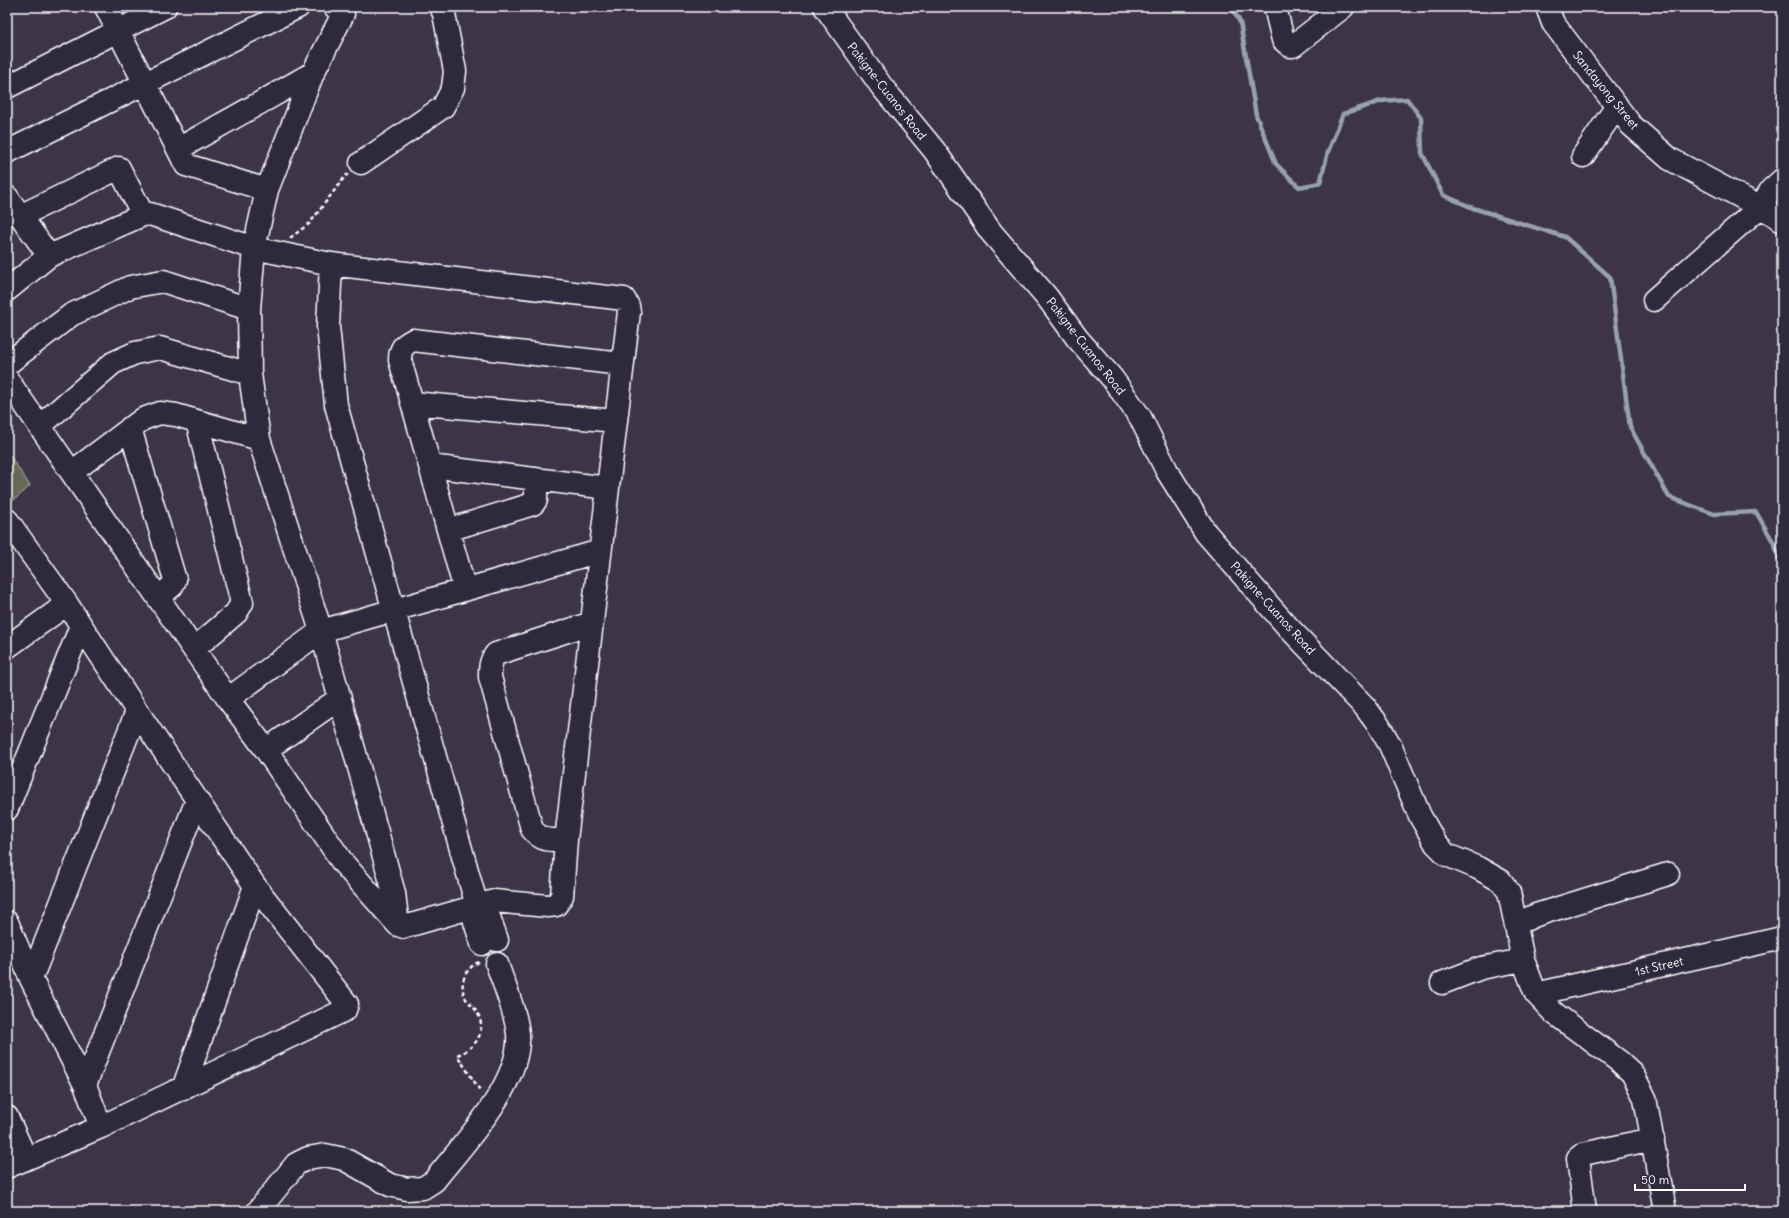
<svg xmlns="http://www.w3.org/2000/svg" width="1789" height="1218" viewBox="0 0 1789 1218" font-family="Delius,sans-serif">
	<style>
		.green { fill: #666758; stroke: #b2b3ac }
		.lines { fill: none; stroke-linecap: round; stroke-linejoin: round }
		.stream { stroke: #98a1b1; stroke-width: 4.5 }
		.minor-casing { stroke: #fff; stroke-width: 25 }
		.path { stroke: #fff; stroke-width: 2.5; stroke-dasharray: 4 3; stroke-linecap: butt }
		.minor { stroke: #2f2a3d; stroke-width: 22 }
		.labels { text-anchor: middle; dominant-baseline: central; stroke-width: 4; stroke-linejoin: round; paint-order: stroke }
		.street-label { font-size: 12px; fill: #fff; stroke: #2f2a3d }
	</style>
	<rect width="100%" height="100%" fill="#3d3448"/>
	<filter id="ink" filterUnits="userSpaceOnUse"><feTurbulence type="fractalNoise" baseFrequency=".025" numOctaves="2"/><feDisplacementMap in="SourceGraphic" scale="8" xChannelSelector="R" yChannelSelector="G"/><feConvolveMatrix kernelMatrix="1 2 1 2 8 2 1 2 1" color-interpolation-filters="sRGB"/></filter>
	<g filter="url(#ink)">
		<path class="green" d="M 7,451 L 30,486 L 7,506 Z"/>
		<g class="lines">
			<path class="stream" d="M 1231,7 L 1240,22 L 1256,115 L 1276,164 L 1299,187 L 1320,183 L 1328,152 L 1343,114 L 1381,101 L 1407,99 L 1421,118 L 1422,153 L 1443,195 L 1473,208 L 1565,237 L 1610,277 L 1630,427 L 1669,497 L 1714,514 L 1756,512 L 1775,545 L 1782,570"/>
			<g class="minor-casing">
				<path id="minor" d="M 106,7 L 186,165 L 267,190
					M 335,7 L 343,14 L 313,73 L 267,190 L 254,248 L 249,309 L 250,374 L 259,439 L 321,631 L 394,893 L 398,925
					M 825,7 L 882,87 L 934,150 L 991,232 L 1047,297 L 1077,338 L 1112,378 L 1140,417 L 1167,471 L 1206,533 L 1287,626 L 1365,707 L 1379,726 L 1390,745 L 1420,816 L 1436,844 L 1447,855 L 1478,868 L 1501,881 L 1509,892 L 1523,960 L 1536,994 L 1554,1013 L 1620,1062 L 1632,1073 L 1645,1098 L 1665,1211
					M 1275,7 L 1283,40 L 1290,46 L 1293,46 L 1343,7
					M 1547,7 L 1553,23 L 1631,125 L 1670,159 L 1773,214 L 1782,221
					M 7,87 L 165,7
					M 178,149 L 313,73
					M 7,152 L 298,7
					M 1583,156 L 1617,106
					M 361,163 L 443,107 L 453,88 L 455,71 L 444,14 L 441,7
					M 7,197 L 49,256
					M 20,216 L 119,168 L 143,215
					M 331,264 L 328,326 L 336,405 L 477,906
					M 7,290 L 49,256 L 143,215 L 150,214 L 254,248 L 331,264 L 624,299 L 628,306 L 629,312 L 566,840 L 562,896 L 556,905 L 548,906 L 494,901 L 404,927 L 398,925 L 343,863 L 266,750 L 228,699 L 7,379
					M 1654,300 L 1760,207 L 1771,190 L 1782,180
					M 7,364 L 71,315 L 130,287 L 163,281 L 249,309
					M 412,403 L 616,421
					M 40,426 L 113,363 L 135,353 L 160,348 L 250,374
					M 130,428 L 175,580 L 172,586 L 158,598
					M 430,466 L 608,488
					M 72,472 L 143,419 L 160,413 L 176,415 L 259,439
					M 7,520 L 67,604 L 137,711 L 255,886 L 347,1004 L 345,1010 L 101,1127 L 7,1167
					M 448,530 L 533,504 L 536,500 L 536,479
					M 465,590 L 400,360 C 400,349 403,345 413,340 L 622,364
					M 7,647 L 67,604
					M 194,649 L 236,613 L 242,603 L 197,421
					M 228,699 L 321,631 L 600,551
					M 266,750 L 340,698
					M 7,809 L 81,626
					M 566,840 C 550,840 542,842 532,829 L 490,677 C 490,668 490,661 496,654 L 592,623
					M 7,922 L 31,979 L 85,1085 L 101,1127
					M 1516,924 L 1536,915 L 1668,874
					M 482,944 L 475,922 L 477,906 L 489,917 L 497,940
					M 31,979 L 137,711
					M 1442,983 L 1481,968 L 1523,960
					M 1536,994 L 1782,938
					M 85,1085 L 197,800
					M 183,1089 L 255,886
					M 7,1117 L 26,1159
					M 258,1211 L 296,1164 L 308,1158 L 325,1155 L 344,1159 L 390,1185 L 407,1189 L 423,1188 L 434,1181 C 463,1144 522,1083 518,1034 C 516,1012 504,985 497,964
					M 1585,1211 L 1578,1158 L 1583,1154 L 1653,1139"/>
			</g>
			<path class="path" d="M 290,238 L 310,223 L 343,179 L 348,174
				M 479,962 C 465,968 458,985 466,999 C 470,1004 475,1008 478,1014 C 487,1032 475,1049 457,1055 L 481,1092"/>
			<use href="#minor" class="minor"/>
		</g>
	</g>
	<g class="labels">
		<g class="street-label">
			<text transform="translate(1606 90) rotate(51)">Sandayong Street</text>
			<text transform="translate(887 91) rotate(52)">Pakigne-Cuanos Road</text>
			<text transform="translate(1086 346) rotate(52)">Pakigne-Cuanos Road</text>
			<text transform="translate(1273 608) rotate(48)">Pakigne-Cuanos Road</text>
			<text transform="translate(1659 966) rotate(-13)">1st Street</text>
		</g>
	</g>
	<rect width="1789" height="1218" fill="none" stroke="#2f2a3d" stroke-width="24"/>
	<rect x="12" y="12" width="1765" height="1194" fill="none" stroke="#fff" stroke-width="1.5" filter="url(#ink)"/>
	<path d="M1635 1184v6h110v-6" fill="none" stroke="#ffffff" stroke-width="2"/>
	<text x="1641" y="1184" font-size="12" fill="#ffffff" stroke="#2f2a3d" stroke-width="3" paint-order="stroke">50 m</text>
</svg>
